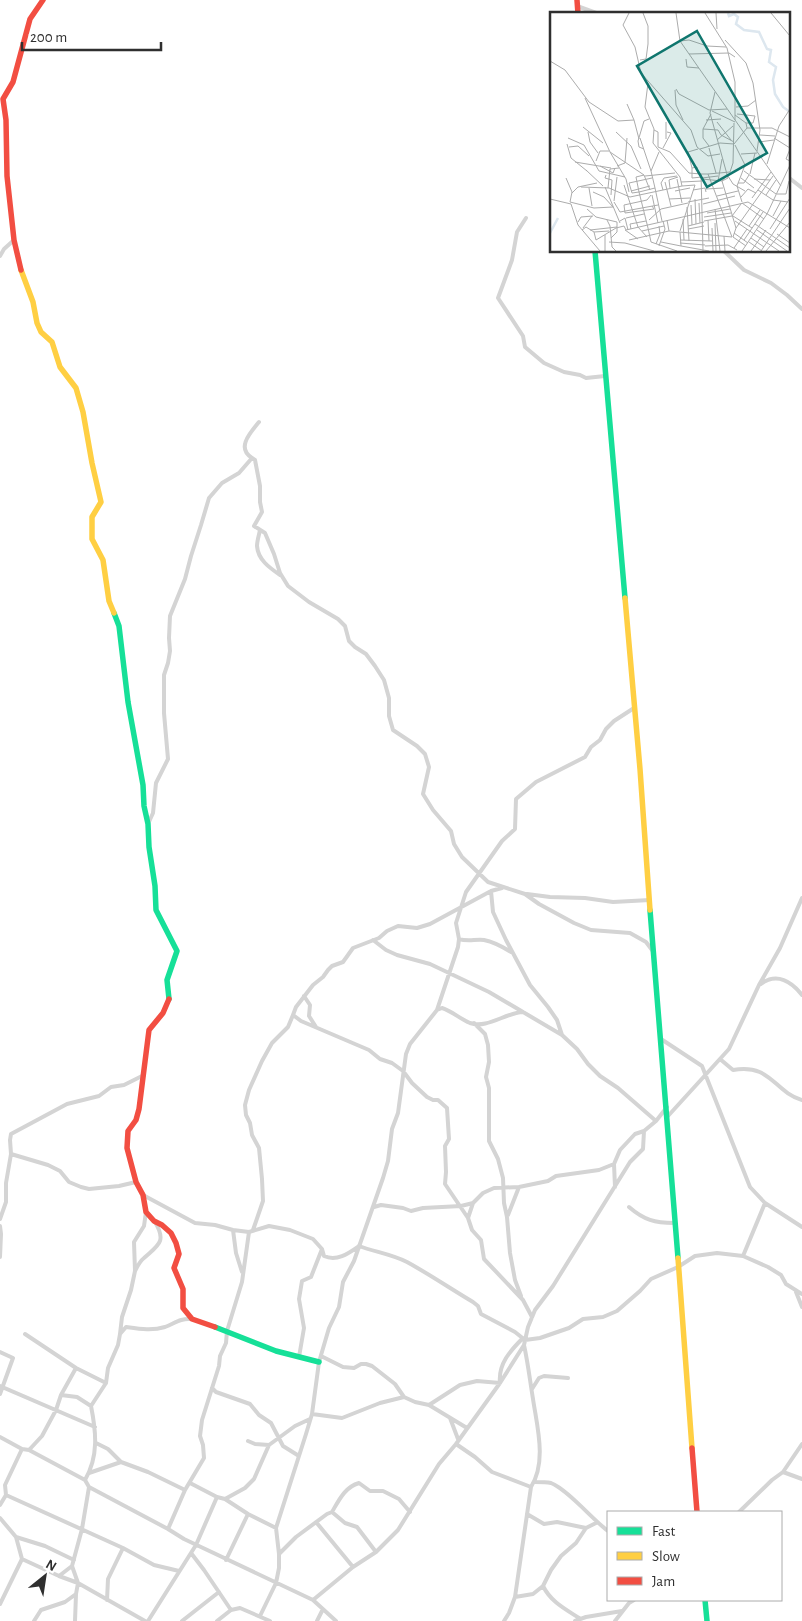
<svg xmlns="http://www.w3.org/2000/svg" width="802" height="1621" viewBox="0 0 802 1621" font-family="'Alegreya Sans',sans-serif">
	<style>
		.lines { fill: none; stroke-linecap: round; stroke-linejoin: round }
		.street { stroke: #d4d4d4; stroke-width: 4 }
		.fast { stroke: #16e098; stroke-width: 5.5 }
		.slow { stroke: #ffcf43; stroke-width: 5.5 }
		.jam { stroke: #f24e42; stroke-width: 5.5 }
		.inset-river { fill: none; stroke: #dde7ef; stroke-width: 2.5 }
		.inset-road { fill: none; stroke: #acacac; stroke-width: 1 }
		.view { fill: #0f766e; fill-opacity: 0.15; stroke: #0f766e; stroke-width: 2.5 }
		.inset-edge { fill: none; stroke: #2f2f2f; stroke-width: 2.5 }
	</style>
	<rect width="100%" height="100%" fill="#fff"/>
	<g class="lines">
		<path class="street" d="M 577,6 L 599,14
			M 788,177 L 802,188
			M 526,218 L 517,232 L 512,260 L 498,298 L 523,336 L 525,347 L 544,363 L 564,372 L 580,375 L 586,378 L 605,376
			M 724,251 L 744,270 L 771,283 L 787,295 L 802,309
			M 0,256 L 4,249 L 14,240
			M 252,458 C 236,448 250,433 259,422
			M 260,530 C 259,535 257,541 257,546 C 258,560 270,568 280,575
			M 148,824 L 153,813 L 156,783 L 168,759 L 164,713 L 164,675 L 168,663 L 170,651 L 169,638 L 170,616 L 185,579 L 191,556 L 201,525 L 209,498 L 222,483 L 239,473 L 252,458 L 255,460 L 260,486 L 260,502 L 262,512 L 254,526 L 265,533 L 274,554 L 280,573 L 288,586 L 309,602 L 338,619 L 345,626 L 349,641 L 355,647 L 366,654 L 375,666 L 384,680 L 389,698 L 389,716 L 393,730 L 417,746 L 425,754 L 429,767 L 423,794 L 433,810 L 451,831 L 454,844 L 462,857 L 488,882 L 525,894 L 539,904 L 574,923 L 591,930 L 630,933 L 646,942 L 652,950
			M 491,891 L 493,912 L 506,940 L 530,985 L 548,1007 L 557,1020 L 562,1035 L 577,1049 L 588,1064 L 600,1076 L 618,1088 L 656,1121
			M 527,894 L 550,897 L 585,898 L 613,902 L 650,900
			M 459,939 C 468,942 475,939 484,940 C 494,942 503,947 511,952
			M 373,940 L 386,950 L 397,955 L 430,964 L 489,992 L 562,1035
			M 761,984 C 777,972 792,982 802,995
			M 304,996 L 310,1005 L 309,1016 L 316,1027
			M 437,1010 L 442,1008 C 452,1011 460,1019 470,1023 C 487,1029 505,1013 523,1012
			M 293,1015 L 296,1007 L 313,985 L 323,977 L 328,970 L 332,966 L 343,962 L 353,948 L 379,938 L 387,931 L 398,926 L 417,928 L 430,924 L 491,891 L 502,888
			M 474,1023 L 485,1034 L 488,1045 L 489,1062 L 486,1077 L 489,1088 L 489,1141 L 498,1159 L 503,1178 L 504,1203 L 507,1217 L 510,1253 L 515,1280 L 521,1296
			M 661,1039 L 702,1066 L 750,1187 L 765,1203 L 743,1256
			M 720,1059 L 733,1070 C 771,1063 774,1092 802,1100
			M 668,1116 L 729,1049 L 759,985 L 780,948 L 802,898
			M 11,1154 L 10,1140 L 11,1134 L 67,1104 L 99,1096 L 111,1087 L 124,1085 L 144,1075
			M 615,1187 L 614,1164 L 620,1150 L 635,1134 L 644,1131 L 656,1121 L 667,1107
			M 143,1195 L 195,1223 L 215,1225 L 233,1230 L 249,1232 L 269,1226 L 290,1230 L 313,1239 L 322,1249 L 324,1256 C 337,1262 349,1253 359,1246
			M 765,1203 L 802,1227
			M 374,1207 L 381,1205 L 403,1208 L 411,1211 L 423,1208 L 461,1206 L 473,1203 L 483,1193 L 494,1188 L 519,1187 L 548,1181 L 556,1176 L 599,1170 L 614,1164
			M 629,1207 C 644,1220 655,1223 674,1223
			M 508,1215 L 519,1187
			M 468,1218 L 473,1203
			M 0,1219 L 6,1202 L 6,1183 L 11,1154 L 48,1165 L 60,1171 L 69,1182 L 81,1187 L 89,1189 L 119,1186 L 136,1182
			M 0,1226 L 1,1234 L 0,1257
			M 233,1230 L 236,1253 L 242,1272
			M 253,1230 L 263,1201 L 262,1179 L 259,1148 L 252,1135 L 250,1123 L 246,1115 L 245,1105 L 249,1090 L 262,1061 L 272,1043 L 288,1027 L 293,1015 L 301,1021 L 369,1050 L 380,1059 L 392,1063 L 403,1071 L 412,1083 L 427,1097 L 433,1100 L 438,1100 L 447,1108 L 449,1139 L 445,1146 L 446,1172 L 445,1184 L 468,1218 L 472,1230 L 481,1240 L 484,1259 L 523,1300 L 532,1317
			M 359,1246 C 375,1252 391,1254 407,1262 C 429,1274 451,1289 473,1302 L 478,1306 L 481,1314 L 515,1332 L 525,1340 L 540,1338 L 569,1328 L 583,1319 L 603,1317 L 617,1311 L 640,1291 L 651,1279 L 678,1267 L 695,1256 L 717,1253 L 743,1256 L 768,1267 L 781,1275 L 786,1284 L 802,1294
			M 135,1271 C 137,1267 140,1261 144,1258 C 158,1245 167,1242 155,1222
			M 796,1292 L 802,1307
			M 25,1334 L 76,1368 L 106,1383
			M 120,1334 L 122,1317 L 131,1290 L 135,1271 L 134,1242 L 144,1226 L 146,1212
			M 0,1352 L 13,1358 L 0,1394
			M 321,1356 L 343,1367 L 354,1368 L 361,1364 L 366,1364 L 372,1366 L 395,1384 L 404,1397
			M 299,1357 L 304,1328 L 299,1299 L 302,1281 L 311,1277 L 322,1249
			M 0,1386 L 95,1427
			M 212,1388 L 216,1392 L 250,1404 L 259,1415 L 271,1423 L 283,1446 L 299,1456
			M 532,1389 L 539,1378 L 544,1376 L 568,1378
			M 61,1395 L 77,1397 L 91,1406 C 96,1431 99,1456 85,1480
			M 429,1405 L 460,1385 L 477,1381 L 500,1383 C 498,1364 510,1351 523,1338
			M 91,1406 L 106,1383 L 108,1368 L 118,1345 L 120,1334 L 126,1327 C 140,1329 152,1331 165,1327 C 175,1323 181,1318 191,1319
			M 312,1414 L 342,1418 L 380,1403 L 404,1397 L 415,1402 L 429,1405 L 467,1428
			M 450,1418 L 458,1439
			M 0,1437 L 22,1449 L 5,1485 L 6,1495 L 0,1505
			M 248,1441 L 255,1444 L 269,1445
			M 96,1443 L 108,1449 L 121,1462 L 148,1472 L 185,1490
			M 456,1444 L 475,1457 L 492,1472 L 531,1487
			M 22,1449 L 29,1450 L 85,1480 L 89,1487 L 82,1529 L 72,1566 L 78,1583 L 76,1594 L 75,1621
			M 29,1450 L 42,1436 L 56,1410 L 61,1395 L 76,1368
			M 783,1472 L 802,1479
			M 89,1473 L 121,1462
			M 535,1482 C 540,1482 546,1482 551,1483 C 567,1489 593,1520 608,1531
			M 190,1483 L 217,1497
			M 89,1487 L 168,1529 L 184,1539 L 313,1600 L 353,1567 L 376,1552 L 398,1530 L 439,1464 L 456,1444 L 500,1383 L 524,1345 L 528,1327 L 535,1310 L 553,1286 L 630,1162 L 643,1149 L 644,1131
			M 6,1495 L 123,1548 L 154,1565 L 179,1571
			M 225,1499 L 245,1488 L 254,1479 L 269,1445 L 295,1426 L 310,1419
			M 332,1512 C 339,1500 345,1487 359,1483 L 370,1491 L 383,1491 L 399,1499 L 410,1512
			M 739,1512 L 772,1480 L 783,1472 L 802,1444
			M 527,1514 L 544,1524 L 557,1522 L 586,1528
			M 0,1518 L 16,1537 L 22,1559 L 59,1576 L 78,1583 L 145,1621
			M 316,1522 L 353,1567
			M 168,1529 L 185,1490 L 204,1458 L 203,1445 L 200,1436 L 202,1420 L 219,1366 L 220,1356 L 226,1343 L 227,1331 L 242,1282 L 249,1232
			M 16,1537 L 45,1546 L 74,1560
			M 191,1553 L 204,1570 L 231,1610
			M 279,1554 L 296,1537 L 327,1514 L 332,1512 L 345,1523 L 357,1527 L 376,1552
			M 226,1560 L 248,1514
			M 59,1576 L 72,1566
			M 543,1586 C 551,1602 565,1609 579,1618
			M 515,1597 L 533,1594 L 543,1586 L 551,1570 L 561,1556 L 576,1543 L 586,1528 L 596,1523
			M 107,1600 L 108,1579 L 123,1548
			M 313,1600 L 336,1621
			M 0,1604 L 22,1559
			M 260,1616 L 276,1583 L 279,1568 L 279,1554 L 276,1528 L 306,1434 L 312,1414 L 319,1362 L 329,1328 L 339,1307 L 343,1282 L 354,1261 L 383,1178 L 388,1161 L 392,1129 L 398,1113 L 406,1054 L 410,1044 L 437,1010 L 458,947 L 459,939 L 456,923 L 466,892 L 502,841 L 515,829 L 516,799 L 536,782 L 585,757 L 591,747 L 600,740 L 606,729 L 614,721 L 634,708
			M 34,1621 L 41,1610 L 65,1602 L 76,1594
			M 148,1621 L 196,1545 L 217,1497 L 225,1499 L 248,1514 L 276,1528
			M 182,1621 L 219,1592
			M 217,1621 L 231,1610 L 240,1608 L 270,1621
			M 317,1621 L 323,1609
			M 504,1621 L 509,1613 L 515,1597 L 531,1487 C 547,1462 537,1426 533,1399 C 530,1381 528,1363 524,1345
			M 575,1621 L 586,1617 L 622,1611
			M 615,1621 L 629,1603 L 634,1600"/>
		<path class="fast" d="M 595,251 L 625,598
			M 114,613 L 119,626 L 128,702 L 143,785 L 144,806 L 148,824 L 149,847 L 155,886 L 156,910 L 177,951 L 167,980 L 169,999
			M 650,910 L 678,1258
			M 215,1327 L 276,1351 L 319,1362
			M 705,1600 L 707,1621"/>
		<path class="slow" d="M 21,270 L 33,302 L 37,323 L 41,332 L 52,342 L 60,367 L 76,388 L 83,412 L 92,463 L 101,502 L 92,517 L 92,539 L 103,560 L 109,601 L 114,613
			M 625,598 L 640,769 L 650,910
			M 678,1258 L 692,1448"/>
		<path class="jam" d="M 577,0 L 578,14
			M 21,270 L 14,240 L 7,176 L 6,120 L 3,99 L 13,82 L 30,19 L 43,0
			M 169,999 L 163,1013 L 149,1030 L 139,1109 L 136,1120 L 128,1131 L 127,1148 L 136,1182 L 143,1195 L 146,1212 L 154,1221 L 162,1225 L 171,1233 L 176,1243 L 179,1254 L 174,1268 L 183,1289 L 183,1308 L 192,1319 L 215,1327
			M 692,1448 L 697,1512"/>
	</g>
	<g transform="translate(550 12)">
		<rect width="240" height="240" fill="#fff"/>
		<path class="inset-river" d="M 178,1 L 179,4 L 184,2 L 188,5 L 186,12 L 194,18 L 209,20 L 217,37 L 221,38 L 219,50 L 226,55 L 223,68 L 225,82 L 233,95 L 240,100M 0,221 L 8,206"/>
		<path class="inset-road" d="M 79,1 L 73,13 L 85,35 L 91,61 L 141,118 L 147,135 L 158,144 L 170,142M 126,1 L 130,29 L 231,174M 155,1 L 177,36 L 185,70 L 185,108M 166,1 L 167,17M 221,1 L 240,24M 175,28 L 196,51 L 203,71 L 210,118 L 207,139M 130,29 L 139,28 L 157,34 L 176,35M 139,42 L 179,41 L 185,45M 136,47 L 137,55 L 149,56M 90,48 L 96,47 L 98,32 L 98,14 L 93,1M 0,49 L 15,58 L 39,90 L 68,109 L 84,108 L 89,127M 98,71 L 95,95 L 104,117 L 103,131 L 130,165 L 132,174 L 145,173 L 130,219M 126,77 L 129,82 L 159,98 L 177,97M 125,78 L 126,93 L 133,108M 35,86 L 60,140 L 94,163 L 86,165 L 89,180 L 105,176 L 112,209M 77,92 L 84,108M 186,95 L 198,94 L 206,88M 162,99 L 185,110M 187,102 L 205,104 L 203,111 L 196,111M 185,103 L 196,111 L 197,116M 156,108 L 171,107M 116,110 L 116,127M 167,110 L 181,128M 33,115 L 53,131M 153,117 L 161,102M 104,118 L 108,120 L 108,135 L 120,140 L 139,161 L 151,162 L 153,239M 38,120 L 40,130 L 48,141M 66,120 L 81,134 L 91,157M 210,123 L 225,124M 18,126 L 34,133 L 49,159 L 75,165M 90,126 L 101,159M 224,126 L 240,136M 167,128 L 183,114M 209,130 L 224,128M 17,132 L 21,146 L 37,159M 185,133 L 195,153 L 187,174 L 192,190M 159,134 L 153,126 L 153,117 L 168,118 L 171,123 L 184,130M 19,135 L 28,134 L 39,144M 113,136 L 121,121 L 117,120M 159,136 L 166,161M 94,137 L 89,135 L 88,129 L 94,109 L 99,107M 150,137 L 170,131 L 184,132 L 197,116 L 222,116 L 240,125M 240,137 L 236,147 L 240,149M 60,140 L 76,167 L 79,180M 191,142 L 207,141M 46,149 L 50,139 L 59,139M 25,150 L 61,156M 217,152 L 229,114 L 240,97M 50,154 L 63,161 L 65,156M 67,154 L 75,151 L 77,126M 142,156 L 138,140 L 148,137M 36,158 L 53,174M 194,159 L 226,182M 148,162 L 147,155 L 142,156 L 142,166 L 152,165M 151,162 L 158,162 L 182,225M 158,162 L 180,160 L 183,151 L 184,111M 200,162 L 205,141M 56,163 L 55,166 L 62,168 L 61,183M 94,163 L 100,178M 95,164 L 125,161M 127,164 L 114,166 L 111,171 L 113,178 L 132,174M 176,164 L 172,169 L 186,216 L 183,225M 178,164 L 183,172 L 195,179M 16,166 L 22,180 L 20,190M 152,166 L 168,164M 191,166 L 204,176M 127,167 L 132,191M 152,167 L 172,169 L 178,166 L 160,101 L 165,80M 204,167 L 220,168M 168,169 L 172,147M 115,170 L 121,194M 131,170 L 152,169M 79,171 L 82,181 L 89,180 L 98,216M 79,171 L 102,166M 188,171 L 194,171 L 199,163M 74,173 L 88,215 L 97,225M 31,175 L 59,176 L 80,185 L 113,178M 55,175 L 70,211M 39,176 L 42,194M 58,176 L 60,157 L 69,156M 105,176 L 101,159 L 109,140M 120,176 L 119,168 L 128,165M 156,177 L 173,176M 143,178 L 155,176 L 156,180M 208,178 L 223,188 L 238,190M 81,179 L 100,174M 125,179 L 140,176M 22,181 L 28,175 L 47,171M 227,182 L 236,182 L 239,169M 101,183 L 97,188 L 74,193 L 75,201 L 104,197 L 102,194M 102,183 L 108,211M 216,183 L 226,168M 167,184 L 188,179M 191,185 L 198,177 L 206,181M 202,186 L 221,160M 0,187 L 21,192 L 28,213 L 50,239M 119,187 L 140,186M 145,187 L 146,212M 64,189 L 67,165M 20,190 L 44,196 L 63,195 L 54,185 L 43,180M 64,190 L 70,200 L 108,193M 138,190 L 159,186M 149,191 L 150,211M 192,191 L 214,207M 153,192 L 185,184M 141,193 L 142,213M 137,195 L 139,229M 37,197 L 46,205 L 67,210 L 67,220 L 61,226M 165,197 L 170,239M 157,201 L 180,197M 183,204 L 202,216M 223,204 L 231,189M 154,205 L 181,201M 76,206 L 94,202M 133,207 L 134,228M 57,208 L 60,214 L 62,235 L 66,239M 99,208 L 111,197 L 138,191M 117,208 L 119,219 L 182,225M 158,208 L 159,229M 70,209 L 75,206 L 78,218M 154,209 L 182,204 L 191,192M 185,209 L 229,239M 28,210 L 31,205 L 43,204M 165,211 L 166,239M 205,212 L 240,236M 138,214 L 154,210M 199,214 L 210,198M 33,216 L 42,204M 98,216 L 101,230 L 127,239M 162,216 L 163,239M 186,216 L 223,164M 81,217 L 80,212 L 96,209M 138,217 L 154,214M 220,217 L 240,186M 32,218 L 36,215 L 44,220 L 46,228M 40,218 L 67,215M 75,218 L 88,227M 207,218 L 237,239M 92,219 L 114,214M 44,220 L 59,219M 130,220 L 131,234 L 159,239M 184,221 L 198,231M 227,222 L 240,231M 55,223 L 55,239M 174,224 L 175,239M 183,225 L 196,234M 201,226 L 214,235M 46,228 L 66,216 L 74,214 L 76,218 L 198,190 L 240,216M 79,228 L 119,219M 130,228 L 162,229M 194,228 L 213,200M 59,230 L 75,231 L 104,239M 111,230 L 131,234M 199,230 L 212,239M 130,231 L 155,233M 106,232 L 110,222 L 109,214M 109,234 L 115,217 L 113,209M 155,234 L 178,233 L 187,238M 184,236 L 197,217M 192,239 L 217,202 L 240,153M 201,239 L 216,218M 211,239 L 240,196M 216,239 L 240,210"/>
		<path class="view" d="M 147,19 L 217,141 L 157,175 L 87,54 Z"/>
		<rect width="240" height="240" class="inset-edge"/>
	</g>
	<rect x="607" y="1511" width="175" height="90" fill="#ffffff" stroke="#acacac"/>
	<rect x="617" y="1527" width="25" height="8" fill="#16e098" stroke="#acacac"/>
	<text x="652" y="1536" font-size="15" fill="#2f2f2f">Fast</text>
	<rect x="617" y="1552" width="25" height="8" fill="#ffcf43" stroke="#acacac"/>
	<text x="652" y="1561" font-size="15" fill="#2f2f2f">Slow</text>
	<rect x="617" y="1577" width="25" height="8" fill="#f24e42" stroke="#acacac"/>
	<text x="652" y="1586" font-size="15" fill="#2f2f2f">Jam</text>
	<g transform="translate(45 1576) rotate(30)" stroke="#ffffff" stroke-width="4" paint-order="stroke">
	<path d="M0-4L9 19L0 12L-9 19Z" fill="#2f2f2f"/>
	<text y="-8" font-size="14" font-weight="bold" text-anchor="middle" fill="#2f2f2f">N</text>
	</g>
	<path d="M22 42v8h139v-8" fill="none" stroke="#2f2f2f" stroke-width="2.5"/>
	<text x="30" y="42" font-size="15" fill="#2f2f2f" stroke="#ffffff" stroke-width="4" paint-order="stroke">200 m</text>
</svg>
